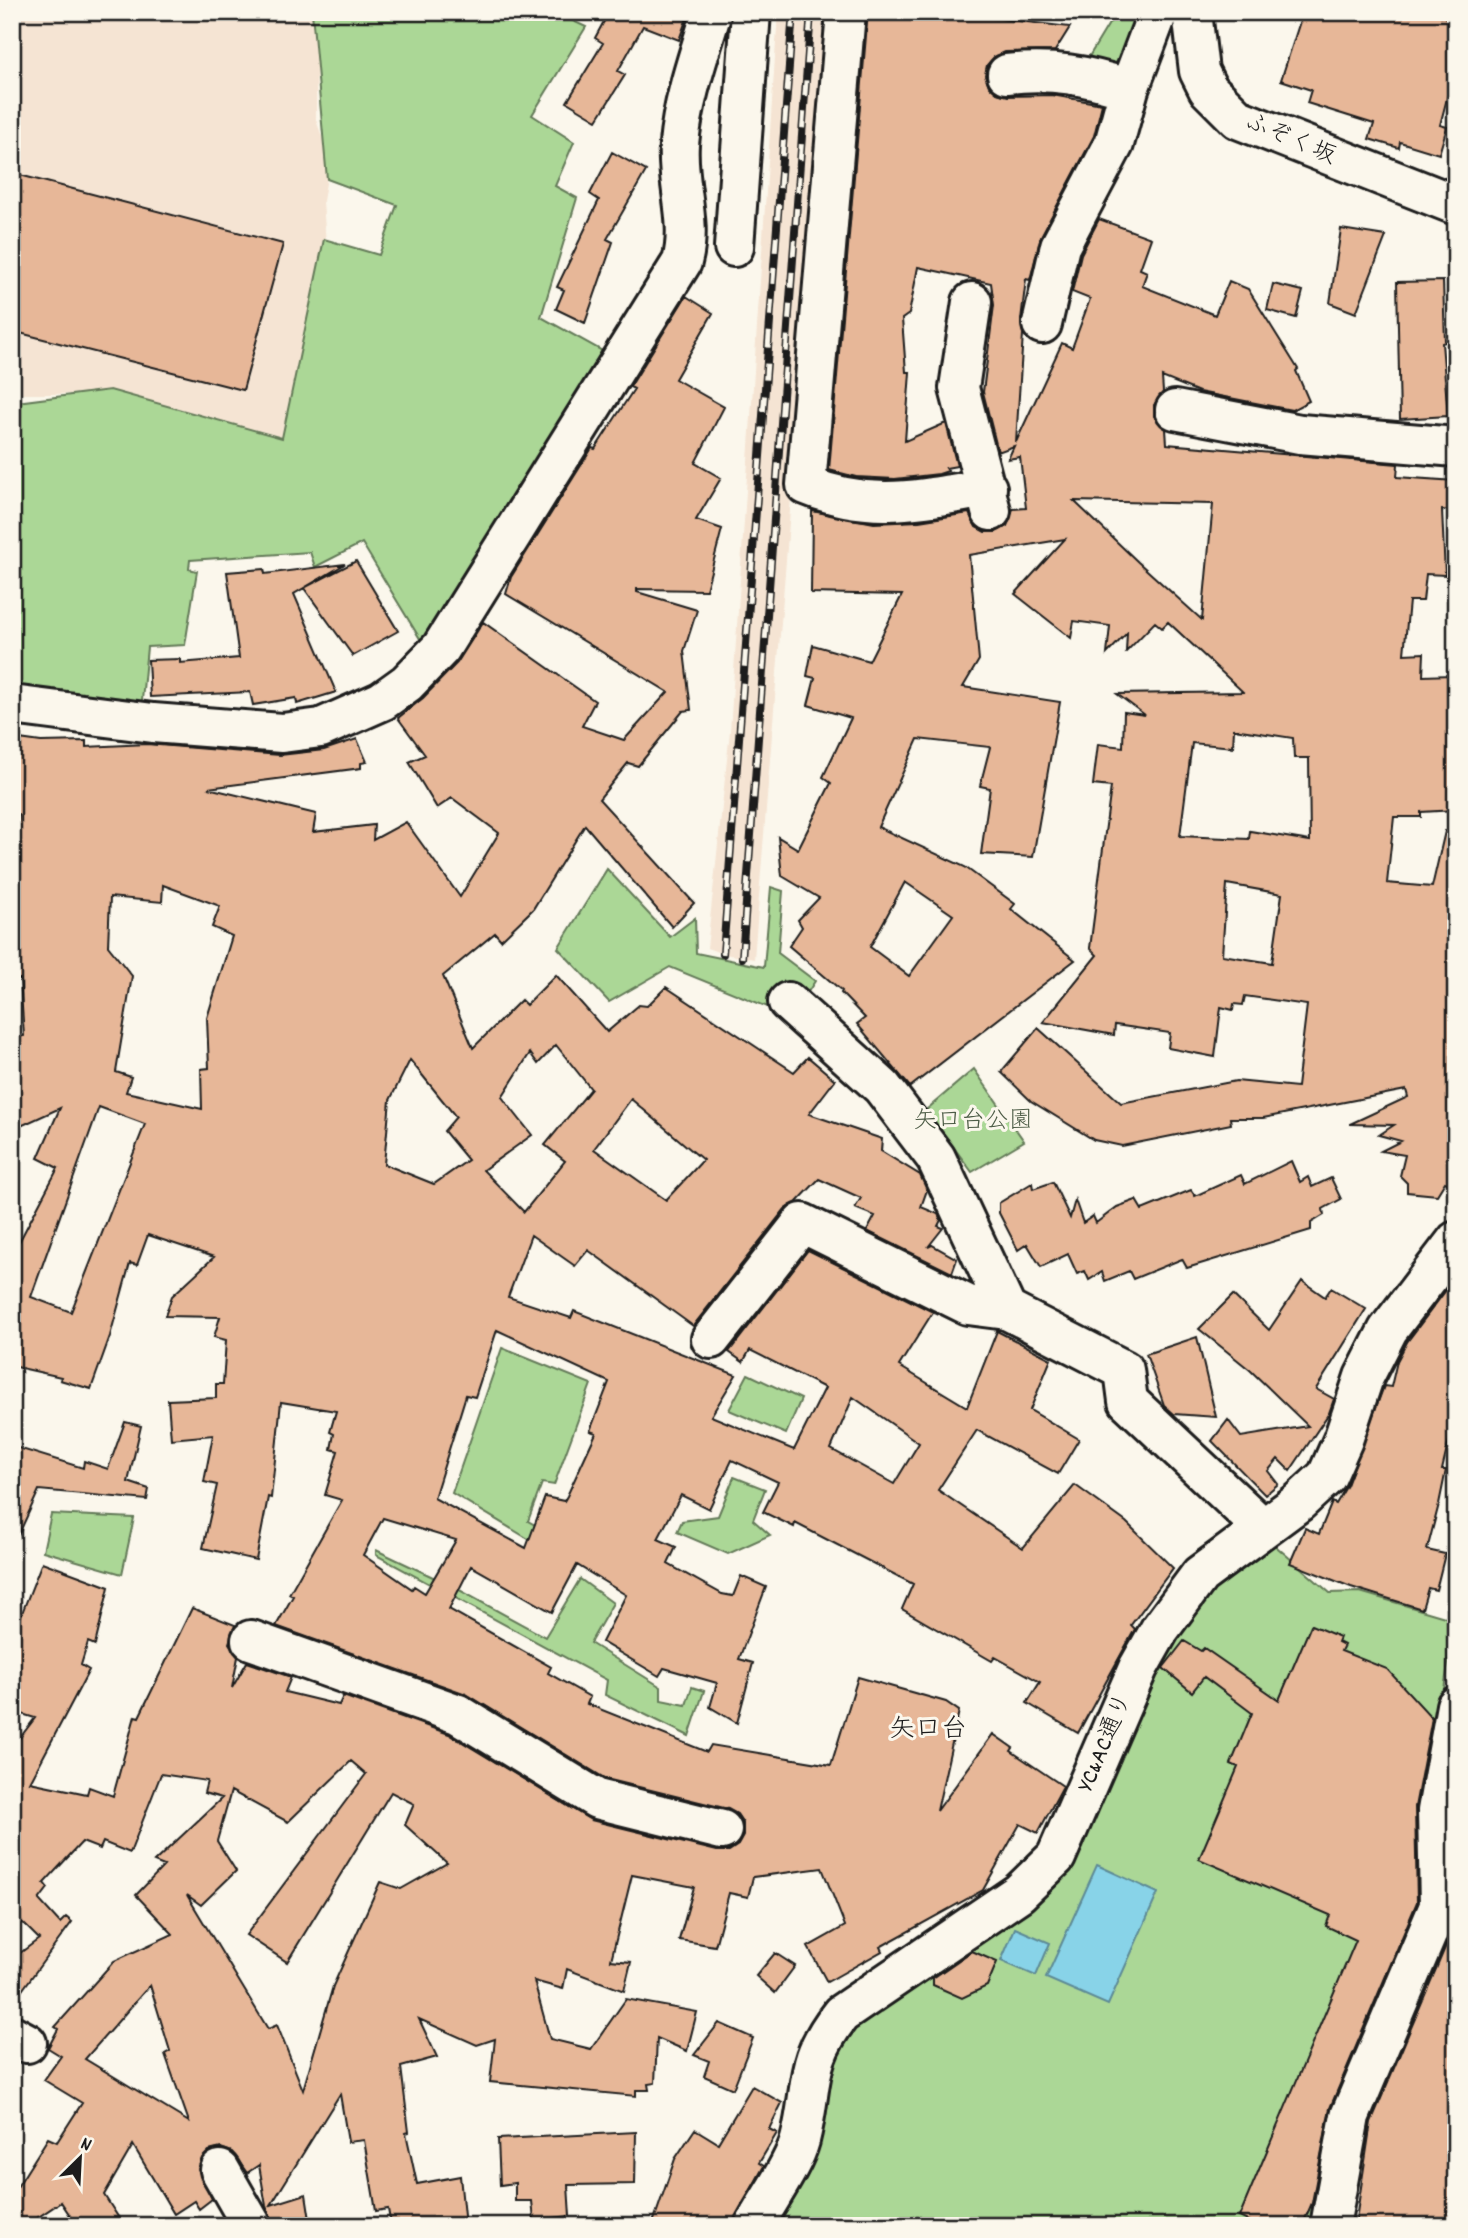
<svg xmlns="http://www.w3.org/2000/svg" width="1468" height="2238" viewBox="0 0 1468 2238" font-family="Dekko,'Klee One',sans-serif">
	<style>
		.built { fill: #f5e4d3 }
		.green { fill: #abd796; stroke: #647a59; stroke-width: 2 }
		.water { fill: #88d3e8; stroke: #5d8a96; stroke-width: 2 }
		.building { fill: #e7b798; stroke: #1c1c1c; stroke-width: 2; fill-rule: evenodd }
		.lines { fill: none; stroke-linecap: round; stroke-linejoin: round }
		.minor-casing { stroke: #1c1c1c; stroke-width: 44 }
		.minor { stroke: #fbf7ec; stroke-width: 38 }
		.rail-casing { stroke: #1c1c1c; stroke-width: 8 }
		.rail { stroke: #fbf7ec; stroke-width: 5; stroke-dasharray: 16; stroke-linecap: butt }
		.labels { text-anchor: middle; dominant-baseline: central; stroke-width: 6; stroke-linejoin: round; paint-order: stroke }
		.street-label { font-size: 24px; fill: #1c1c1c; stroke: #fbf7ec }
		.park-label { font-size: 24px; fill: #4e5d47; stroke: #fbf7ec }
		.neighbourhood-label { font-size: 26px; fill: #1c1c1c; stroke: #fbf7ec }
	</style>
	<rect width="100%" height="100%" fill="#fbf7ec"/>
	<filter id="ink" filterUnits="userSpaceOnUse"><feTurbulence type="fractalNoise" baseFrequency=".0143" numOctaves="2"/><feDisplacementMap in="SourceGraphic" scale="14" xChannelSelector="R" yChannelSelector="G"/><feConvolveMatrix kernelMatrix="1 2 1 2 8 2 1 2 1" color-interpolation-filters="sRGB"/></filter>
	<g filter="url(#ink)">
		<path class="built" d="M 12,12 L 317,12 L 316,120 L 330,159 L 323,201 L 334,360 L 283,448 L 104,394 L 12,394 Z
			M 778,12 L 830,12 L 754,959 L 723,954 L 707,948 L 730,731 Z"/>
		<path class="green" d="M 312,12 L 554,12 L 586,27 L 532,115 L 574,142 L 555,186 L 577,198 L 541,317 L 608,354 L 422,642 L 362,543 L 315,567 L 310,552 L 190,560 L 189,569 L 197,571 L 185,645 L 147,647 L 141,711 L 12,694 L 12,419 L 17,402 L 110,390 L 282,438 L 324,239 L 379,255 L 397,205 L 327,179 Z
			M 1116,12 L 1145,12 L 1126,72 L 1087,60 Z
			M 607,869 L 670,937 L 695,918 L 696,953 L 764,967 L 771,887 L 783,891 L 778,953 L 815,981 L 806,995 L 770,1008 L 670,967 L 609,1002 L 558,948 Z
			M 974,1069 L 1024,1141 L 972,1172 L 926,1110 Z
			M 502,1348 L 591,1384 L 554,1485 L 542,1483 L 528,1521 L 571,1545 L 565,1561 L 452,1493 Z
			M 748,1374 L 801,1399 L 786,1434 L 729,1410 Z
			M 734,1477 L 765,1489 L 753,1520 L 770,1535 L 728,1554 L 677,1532 L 682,1521 L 718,1516 Z
			M 51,1514 L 134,1518 L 122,1574 L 43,1551 Z
			M 1264,1536 L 1330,1593 L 1360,1592 L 1455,1620 L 1425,1809 L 1428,1920 L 1321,2226 L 767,2226 L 845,2024 L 999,1916 L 1052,1888 L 1083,1848 L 1093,1805 L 1177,1621 Z
			M 376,1550 L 454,1587 L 545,1637 L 580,1579 L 613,1603 L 590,1643 L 661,1687 L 661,1700 L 686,1705 L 692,1687 L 704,1691 L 689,1736 L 605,1695 L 607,1680 L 376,1555 Z"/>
		<path class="water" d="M 1097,1865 L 1158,1893 L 1108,2005 L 1046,1978 Z
			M 1015,1928 L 1050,1943 L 1036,1976 L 1001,1961 Z"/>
		<path class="building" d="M 609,12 L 689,12 L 679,40 L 643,26 L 618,71 L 625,75 L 597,120 L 567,102 L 603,43 L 595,38 Z
			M 868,12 L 940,12 L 1070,27 L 1055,51 L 1005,52 L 994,57 L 987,65 L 985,75 L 989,86 L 997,93 L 1008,96 L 1052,95 L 1102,104 L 1094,136 L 1041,236 L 1030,280 L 1026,279 L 1021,320 L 1023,334 L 1016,442 L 1062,343 L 1072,348 L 1090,299 L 1072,292 L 1081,254 L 1099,219 L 1151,238 L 1140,269 L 1147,272 L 1142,286 L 1215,315 L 1229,281 L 1248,289 L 1298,369 L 1296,371 L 1309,401 L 1292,410 L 1199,392 L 1162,377 L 1163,392 L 1154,405 L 1154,416 L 1166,429 L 1167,444 L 1398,464 L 1397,477 L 1456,481 L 1456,511 L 1442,510 L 1445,575 L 1426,574 L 1423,601 L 1409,601 L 1404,654 L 1424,653 L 1423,676 L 1451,675 L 1453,705 L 1456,705 L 1456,810 L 1421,812 L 1421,817 L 1394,817 L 1387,883 L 1432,887 L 1445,831 L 1456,832 L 1456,1159 L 1452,1185 L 1445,1182 L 1437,1195 L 1407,1192 L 1407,1183 L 1400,1176 L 1405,1155 L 1381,1151 L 1401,1141 L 1379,1135 L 1394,1125 L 1350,1124 L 1408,1097 L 1406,1090 L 1263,1118 L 1230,1118 L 1231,1124 L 1122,1146 L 1094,1140 L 1031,1101 L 1001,1072 L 1038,1028 L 1121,1103 L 1236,1081 L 1297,1087 L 1307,1005 L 1245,996 L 1243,1005 L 1234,1004 L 1233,1010 L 1221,1007 L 1215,1057 L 1168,1048 L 1170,1033 L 1115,1025 L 1114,1035 L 1043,1022 L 1097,955 L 1090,948 L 1111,787 L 1093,785 L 1098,744 L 1123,747 L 1124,712 L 1145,715 L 1117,694 L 1243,692 L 1168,622 L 1162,628 L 1155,622 L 1126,652 L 1127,633 L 1107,654 L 1110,626 L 1074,621 L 1071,638 L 1015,594 L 1065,539 L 969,555 L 979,660 L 963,687 L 1060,702 L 1033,857 L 981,854 L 990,788 L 980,786 L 990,747 L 918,739 L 878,827 L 965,867 L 1015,904 L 1011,909 L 1075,960 L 910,1087 L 857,1024 L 865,1018 L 841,993 L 842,991 L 789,946 L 802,927 L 798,920 L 819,898 L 782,876 L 778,837 L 798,849 L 831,783 L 823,777 L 851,718 L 808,705 L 815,678 L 807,676 L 813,645 L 869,661 L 902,595 L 811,593 L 812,511 L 874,523 L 919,521 L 969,513 L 976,527 L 985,532 L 996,532 L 1007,526 L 1013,509 L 1026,508 L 1020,457 L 1008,459 L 1014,446 L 998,452 L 983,392 L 994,305 L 991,283 L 918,267 L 909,314 L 902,319 L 906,372 L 910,372 L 905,441 L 946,423 L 957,466 L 946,468 L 948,471 L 939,474 L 895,479 L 856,477 L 829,470 ZM 1074,501 L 1213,504 L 1202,620 L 1138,562 ZM 1234,729 L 1293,738 L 1294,758 L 1309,758 L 1310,841 L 1250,831 L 1249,839 L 1180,836 L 1192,743 L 1233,747 ZM 905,882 L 953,915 L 909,976 L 870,947 ZM 1227,884 L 1282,894 L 1272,963 L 1222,955 Z
			M 1303,12 L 1433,12 L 1456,22 L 1456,64 L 1440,125 L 1447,127 L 1439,154 L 1400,142 L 1399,148 L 1369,139 L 1374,124 L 1307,103 L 1311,90 L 1281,80 Z
			M 612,152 L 646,171 L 607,239 L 613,242 L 585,323 L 556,309 L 564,290 L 557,287 L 599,200 L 590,194 Z
			M 12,173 L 283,244 L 243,390 L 12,331 Z
			M 1341,229 L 1386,236 L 1356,313 L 1330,303 Z
			M 1443,281 L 1445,342 L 1442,343 L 1448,416 L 1400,419 L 1397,282 Z
			M 1273,284 L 1303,291 L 1296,318 L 1267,310 Z
			M 686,296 L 713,313 L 675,379 L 724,407 L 695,463 L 721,478 L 696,520 L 722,529 L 706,590 L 637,589 L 637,592 L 697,610 L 684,651 L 691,710 L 683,711 L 638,766 L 628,763 L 599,799 L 694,903 L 672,927 L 585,825 L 533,909 L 501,940 L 495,933 L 443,976 L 473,1048 L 521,1000 L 526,1005 L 556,975 L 607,1032 L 639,1005 L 647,1006 L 666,987 L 794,1072 L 808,1057 L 835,1080 L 809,1114 L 882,1139 L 881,1151 L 920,1175 L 927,1190 L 921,1207 L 938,1214 L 941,1220 L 938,1226 L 943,1228 L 928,1247 L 932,1245 L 957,1259 L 952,1273 L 867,1231 L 875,1216 L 855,1208 L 861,1198 L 819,1179 L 797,1202 L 785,1209 L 693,1326 L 588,1250 L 575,1266 L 531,1235 L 508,1297 L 571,1318 L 574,1311 L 736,1375 L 711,1416 L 794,1450 L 825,1388 L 750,1350 L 743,1362 L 729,1352 L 808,1250 L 933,1312 L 899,1366 L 967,1407 L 997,1331 L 1051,1359 L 1030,1410 L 1079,1439 L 1058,1474 L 977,1430 L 938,1490 L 1023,1548 L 1075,1485 L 1126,1522 L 1173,1568 L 1131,1625 L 1135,1629 L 1078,1733 L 1027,1703 L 1040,1682 L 995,1657 L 992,1661 L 902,1609 L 913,1584 L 795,1523 L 794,1527 L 763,1512 L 778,1482 L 732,1460 L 709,1509 L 681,1495 L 658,1539 L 676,1547 L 668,1564 L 722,1594 L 733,1596 L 741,1576 L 766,1587 L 739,1659 L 753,1663 L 737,1723 L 710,1707 L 717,1683 L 664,1668 L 659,1676 L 602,1642 L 626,1595 L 577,1565 L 552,1612 L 471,1566 L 449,1609 L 551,1667 L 548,1673 L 590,1697 L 587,1704 L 707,1752 L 711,1745 L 831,1765 L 858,1677 L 946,1702 L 959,1711 L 937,1811 L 993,1734 L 1013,1748 L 1011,1751 L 1063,1786 L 1038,1833 L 1020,1824 L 983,1890 L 880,1947 L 882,1951 L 827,1982 L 808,1947 L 845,1926 L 822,1868 L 753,1877 L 748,1897 L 729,1893 L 715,1946 L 679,1940 L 694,1887 L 632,1875 L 611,1960 L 631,1962 L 624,1991 L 567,1969 L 563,1989 L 534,1981 L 550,2039 L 591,2049 L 626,1999 L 697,2012 L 687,2051 L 657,2038 L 655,2083 L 648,2084 L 649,2090 L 636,2090 L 636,2096 L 490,2082 L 495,2039 L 477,2045 L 419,2019 L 437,2057 L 401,2067 L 409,2132 L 406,2133 L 417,2184 L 460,2176 L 465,2226 L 391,2226 L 388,2209 L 376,2211 L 364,2140 L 348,2142 L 340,2094 L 271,2205 L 306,2194 L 311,2226 L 274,2226 L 266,2206 L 259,2165 L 247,2173 L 232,2152 L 221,2148 L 209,2151 L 202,2158 L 198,2169 L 212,2199 L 199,2209 L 194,2201 L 174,2214 L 133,2145 L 104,2195 L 124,2226 L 77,2226 L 61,2202 L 25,2226 L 12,2226 L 12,2195 L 48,2138 L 57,2142 L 82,2103 L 44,2080 L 61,2056 L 48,2048 L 58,2029 L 55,2027 L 114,1961 L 173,1934 L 136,1895 L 164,1866 L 154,1862 L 222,1798 L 204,1793 L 207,1781 L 161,1774 L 130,1853 L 103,1842 L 100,1849 L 82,1842 L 44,1883 L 48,1888 L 39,1900 L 60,1923 L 66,1917 L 72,1922 L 12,2004 L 12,1959 L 39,1939 L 22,1922 L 12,1935 L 12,1748 L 35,1718 L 12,1711 L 12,1615 L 20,1618 L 42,1562 L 109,1587 L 95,1645 L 88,1642 L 81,1665 L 89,1670 L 30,1782 L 87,1794 L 89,1787 L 113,1796 L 135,1716 L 139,1717 L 192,1608 L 235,1625 L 229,1643 L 238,1657 L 232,1688 L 247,1662 L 291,1677 L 285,1692 L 339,1705 L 343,1696 L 449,1734 L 591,1820 L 717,1851 L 729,1851 L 738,1845 L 743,1836 L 743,1823 L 737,1814 L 728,1809 L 606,1779 L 466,1694 L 276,1626 L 293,1596 L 289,1594 L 342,1500 L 325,1495 L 338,1451 L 331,1449 L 334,1434 L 330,1432 L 336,1411 L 281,1402 L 271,1498 L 268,1497 L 256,1560 L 203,1548 L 217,1485 L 204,1482 L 213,1435 L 171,1439 L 168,1400 L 216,1398 L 216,1384 L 223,1384 L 226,1340 L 214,1337 L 220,1317 L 165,1316 L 172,1296 L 214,1257 L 148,1235 L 137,1265 L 130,1263 L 110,1336 L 91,1389 L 60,1380 L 61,1377 L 12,1366 L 12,1240 L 19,1242 L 58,1168 L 38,1158 L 60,1108 L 12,1130 L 12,1038 L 24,1036 L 20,979 L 15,980 L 12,911 L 19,815 L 12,815 L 12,738 L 41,742 L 86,741 L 86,747 L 147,744 L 280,755 L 324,750 L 357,739 L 367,762 L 361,763 L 361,768 L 208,788 L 316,814 L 313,832 L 374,825 L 373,840 L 406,822 L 460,897 L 499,833 L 452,798 L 437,808 L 409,762 L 425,755 L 398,718 L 423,698 L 457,663 L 483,622 L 595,701 L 582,726 L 624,740 L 668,692 L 506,594 L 511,577 L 592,448 L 595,449 L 634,389 L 630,387 ZM 163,885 L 220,906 L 212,927 L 232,936 L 207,1018 L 209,1068 L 201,1069 L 202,1109 L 126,1092 L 131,1077 L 116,1072 L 132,976 L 108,946 L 110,897 L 162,902 ZM 556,1045 L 591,1089 L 545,1145 L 565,1161 L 524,1212 L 483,1170 L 532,1135 L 502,1097 L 530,1053 L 538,1064 ZM 410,1060 L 456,1117 L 444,1131 L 468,1160 L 434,1184 L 384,1164 L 390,1100 ZM 631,1099 L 703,1160 L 666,1200 L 594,1149 ZM 99,1107 L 145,1124 L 71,1312 L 31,1297 ZM 497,1330 L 609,1382 L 590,1431 L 596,1433 L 567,1496 L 564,1501 L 545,1497 L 526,1548 L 434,1498 L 466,1395 L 475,1397 ZM 853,1397 L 919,1443 L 894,1484 L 831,1449 ZM 383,1518 L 456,1540 L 425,1593 L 414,1586 L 412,1589 L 363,1555 ZM 351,1761 L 366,1774 L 246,1935 L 287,1962 L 391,1792 L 414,1804 L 405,1825 L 447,1863 L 401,1889 L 380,1882 L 333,1986 L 303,2090 L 277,2025 L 268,2029 L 187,1895 L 201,1905 L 236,1871 L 217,1841 L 231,1791 L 288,1822 ZM 150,1985 L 170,2051 L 165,2054 L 189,2122 L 85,2059 Z
			M 356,561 L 398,631 L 353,656 L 304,588 Z
			M 345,564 L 294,594 L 336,692 L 297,704 L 296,698 L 253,705 L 250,692 L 150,697 L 148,660 L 180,659 L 180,663 L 239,658 L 227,572 L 264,569 L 265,574 Z
			M 1291,1161 L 1300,1182 L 1308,1177 L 1312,1187 L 1331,1178 L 1341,1199 L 1323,1209 L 1324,1215 L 1311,1223 L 1311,1230 L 1187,1268 L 1182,1259 L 1133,1279 L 1129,1271 L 1105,1281 L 1102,1272 L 1089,1280 L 1085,1271 L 1077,1274 L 1068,1254 L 1041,1267 L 1027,1244 L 1018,1250 L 999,1213 L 999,1203 L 1032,1183 L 1033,1189 L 1053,1182 L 1070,1218 L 1075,1200 L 1083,1223 L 1093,1216 L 1096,1223 L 1117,1207 L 1136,1200 L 1142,1210 L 1191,1190 L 1195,1196 L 1241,1175 L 1245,1184 Z
			M 1456,1277 L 1456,1411 L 1442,1470 L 1446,1470 L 1439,1504 L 1427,1550 L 1445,1554 L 1436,1590 L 1428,1588 L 1422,1609 L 1351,1587 L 1290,1563 L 1305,1528 L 1319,1534 L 1332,1502 L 1336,1504 L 1347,1485 L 1384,1386 L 1391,1387 L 1397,1361 L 1407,1342 Z
			M 1302,1281 L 1325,1297 L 1331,1288 L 1366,1309 L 1316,1389 L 1334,1399 L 1329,1413 L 1290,1471 L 1278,1459 L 1268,1471 L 1278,1484 L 1265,1495 L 1212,1441 L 1228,1420 L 1241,1437 L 1308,1426 L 1250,1370 L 1199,1329 L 1233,1295 L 1269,1330 Z
			M 1197,1337 L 1216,1417 L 1174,1414 L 1164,1405 L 1146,1354 Z
			M 125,1422 L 141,1426 L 128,1482 L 149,1489 L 147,1500 L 39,1490 L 12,1549 L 12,1446 L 83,1468 L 84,1461 L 108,1469 Z
			M 1311,1625 L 1340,1637 L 1338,1642 L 1344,1645 L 1341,1651 L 1387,1669 L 1432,1718 L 1415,1807 L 1417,1902 L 1330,2108 L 1312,2203 L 1302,2226 L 1259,2226 L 1239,2217 L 1356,1940 L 1326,1926 L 1330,1915 L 1199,1859 L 1238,1767 L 1231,1764 L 1252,1713 L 1204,1677 L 1192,1692 L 1163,1668 L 1184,1641 L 1201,1651 L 1204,1648 L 1279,1700 Z
			M 1450,1936 L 1456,1939 L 1456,2125 L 1451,2226 L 1355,2226 L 1371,2122 Z
			M 972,1951 L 997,1962 L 987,1986 L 962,1998 L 933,1985 L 933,1978 Z
			M 775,1953 L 795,1966 L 775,1993 L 756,1976 Z
			M 719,2023 L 753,2038 L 733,2089 L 704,2076 L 709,2061 L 694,2055 Z
			M 752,2086 L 782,2103 L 769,2129 L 777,2133 L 759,2163 L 764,2166 L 731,2226 L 652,2226 L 675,2159 L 695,2129 L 718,2143 Z
			M 636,2132 L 635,2184 L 568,2185 L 570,2216 L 534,2220 L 532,2201 L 515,2201 L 515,2183 L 500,2185 L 498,2139 Z"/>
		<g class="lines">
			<g class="minor-casing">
				<path id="minor" d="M 846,12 L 806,485 C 871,512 920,499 987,488
					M 1192,12 L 1199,71 L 1208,89 L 1238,119 L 1456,205
					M 1007,74 C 1051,69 1087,75 1129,89
					M 734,247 L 751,12
					M 972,302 L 959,388 L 991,511
					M 1042,324 L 1060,246 L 1114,144 L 1129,89 L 1158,12
					M 1175,410 L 1300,434 L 1456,447
					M 12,705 L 153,723 L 282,733 L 321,728 L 382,701 L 407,683 L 441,648 L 682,262 C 693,222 676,184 679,144 C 683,99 699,55 712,12
					M 788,1002 L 882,1087 L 936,1158 L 1007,1310 L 1124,1370 L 1128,1401 L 1263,1528
					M 711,1339 L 802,1223 L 968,1305 L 1007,1310
					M 251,1640 L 458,1714 L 597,1799 L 722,1830
					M 12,2035 L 27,2043
					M 220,2170 L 252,2226
					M 754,2226 C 767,2201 793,2166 800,2140 C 814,2086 802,2063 841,2014 L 1019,1893 L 1056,1857 L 1138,1668 L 1160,1629 L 1200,1575 L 1299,1502 L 1327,1476 L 1343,1440 L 1364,1377 L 1388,1330 L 1456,1241
					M 1330,2226 L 1350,2116 L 1439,1906 L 1437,1811 L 1456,1706"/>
			</g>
			<use href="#minor" class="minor"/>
			<g class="rail-casing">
				<path id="rail" d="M 723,954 L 793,12
					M 742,958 L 811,12"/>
			</g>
			<use href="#rail" class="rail"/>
		</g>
	</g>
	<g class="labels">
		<g class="street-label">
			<text transform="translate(1290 140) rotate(23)">ふぞく坂</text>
			<text transform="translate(1106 1743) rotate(-67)">YC&amp;AC通り</text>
		</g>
		<g class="park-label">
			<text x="973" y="1122">矢口台公園</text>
		</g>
		<g class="neighbourhood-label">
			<text x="928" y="1730">矢口台</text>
		</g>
	</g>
	<rect width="1468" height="2238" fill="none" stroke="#fbf7ec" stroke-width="42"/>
	<rect x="21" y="21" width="1426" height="2196" fill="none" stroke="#1c1c1c" stroke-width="2.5" filter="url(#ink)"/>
	<g transform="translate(80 2158) rotate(24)" stroke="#fbf7ec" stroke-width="5" paint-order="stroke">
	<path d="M0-5L12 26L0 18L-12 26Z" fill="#1c1c1c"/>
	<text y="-10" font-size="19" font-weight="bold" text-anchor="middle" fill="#1c1c1c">N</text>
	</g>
</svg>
